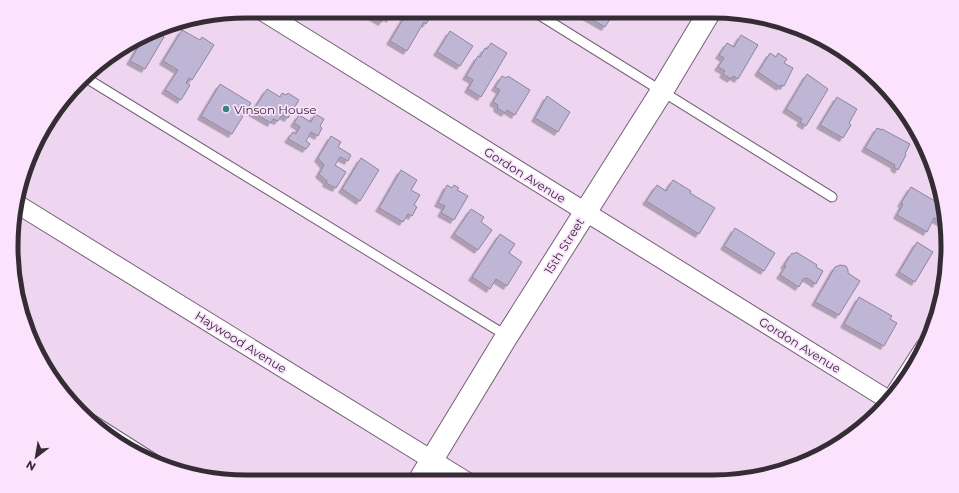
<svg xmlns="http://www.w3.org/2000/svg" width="959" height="493" viewBox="0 0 959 493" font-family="Montserrat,sans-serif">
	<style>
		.building { fill: #beb6d4; stroke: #8c84a1; filter: url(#shadow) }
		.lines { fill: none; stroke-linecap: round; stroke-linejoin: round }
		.service-casing { stroke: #756077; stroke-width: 11 }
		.minor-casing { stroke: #756077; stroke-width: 20 }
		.secondary-casing { stroke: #756077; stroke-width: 24 }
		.service { stroke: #fff; stroke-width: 9 }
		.minor { stroke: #fff; stroke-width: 18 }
		.secondary { stroke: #fff; stroke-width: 22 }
		.poi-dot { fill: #3a8282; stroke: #fbe3fe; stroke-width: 1.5 }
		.labels { text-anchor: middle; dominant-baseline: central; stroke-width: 3.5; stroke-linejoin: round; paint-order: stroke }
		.poi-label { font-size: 12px; fill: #352c36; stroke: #fbe3fe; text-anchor: start }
		.street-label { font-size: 12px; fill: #352c36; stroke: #fbe3fe }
		.rim { fill: none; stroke: #352c36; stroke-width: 5 }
	</style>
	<defs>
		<filter id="shadow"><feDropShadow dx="-3.5" dy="3.5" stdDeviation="0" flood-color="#0004"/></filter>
	</defs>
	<rect width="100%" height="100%" fill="#eed6f0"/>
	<path class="building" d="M 363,11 L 394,11 L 390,19 L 386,16 L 382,22 Z
		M 408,11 L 434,11 L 426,24 L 424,22 L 407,51 L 390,41 Z
		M 586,11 L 615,11 L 605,27 L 584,15 Z
		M 665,11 L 673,11 L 671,15 Z
		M 172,23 L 168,31 L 165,29 L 161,35 L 164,37 L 145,69 L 130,61 L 141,42 L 141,39 Z
		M 182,30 L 200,40 L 202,37 L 214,45 L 192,80 L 189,78 L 186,83 L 190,85 L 181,100 L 165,90 L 178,70 L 163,61 Z
		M 450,31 L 473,46 L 460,66 L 437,52 Z
		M 741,35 L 758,45 L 738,79 L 733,76 L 731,79 L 723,74 L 725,71 L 718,67 L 724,58 L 719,55 L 727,43 L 734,47 Z
		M 491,43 L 507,53 L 481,97 L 468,89 L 473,80 L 466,76 L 478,56 L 480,57 L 485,48 L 487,49 Z
		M 770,53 L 776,57 L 778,53 L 787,59 L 784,63 L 793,68 L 784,86 L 781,85 L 780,87 L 758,72 Z
		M 807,74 L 828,89 L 806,126 L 800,122 L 802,119 L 786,109 Z
		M 502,76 L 506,78 L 508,76 L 530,90 L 515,115 L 507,110 L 505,113 L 497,108 L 498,105 L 493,102 L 500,90 L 495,87 Z
		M 220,84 L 251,103 L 232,134 L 201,116 Z
		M 267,89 L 280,97 L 282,93 L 286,95 L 288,93 L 299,100 L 288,118 L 282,115 L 278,121 L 273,119 L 271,123 L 252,112 Z
		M 547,96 L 570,112 L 558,132 L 535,118 Z
		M 837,97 L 857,109 L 849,123 L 851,125 L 843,138 L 820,125 Z
		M 315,114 L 324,119 L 320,126 L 322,128 L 318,136 L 311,132 L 306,141 L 310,144 L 306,149 L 288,139 L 293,132 L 296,134 L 300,127 L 294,123 L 299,115 L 311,122 Z
		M 877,128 L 882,130 L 882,129 L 910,144 L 905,154 L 906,155 L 898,170 L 894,167 L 895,165 L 865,148 Z
		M 331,136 L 341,142 L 338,147 L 351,155 L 348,161 L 340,157 L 335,165 L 346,172 L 336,188 L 326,183 L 327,181 L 319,174 L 324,165 L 318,158 Z
		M 361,158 L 379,170 L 360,201 L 342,189 Z
		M 401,170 L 417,180 L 411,190 L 420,195 L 414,205 L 417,207 L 412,216 L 408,214 L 403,222 L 379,208 Z
		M 673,180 L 691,191 L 690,193 L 715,208 L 699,234 L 646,201 L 657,185 L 666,191 Z
		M 447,185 L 452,188 L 454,185 L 459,188 L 457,190 L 468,196 L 454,220 L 441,213 L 445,206 L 438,203 Z
		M 911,187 L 940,204 L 942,223 L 934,218 L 927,232 L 897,215 L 903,204 L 901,203 Z
		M 471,209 L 484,217 L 481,222 L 492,230 L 478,250 L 454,234 Z
		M 735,228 L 775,253 L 764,271 L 724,246 Z
		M 500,234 L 515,244 L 509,253 L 522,262 L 507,286 L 496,279 L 490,289 L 472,277 Z
		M 917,242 L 933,252 L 915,282 L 899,272 Z
		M 796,252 L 817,265 L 816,267 L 823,271 L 816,284 L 807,278 L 803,279 L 799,287 L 780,275 L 786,266 L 784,265 L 792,253 L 794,254 Z
		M 840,265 L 846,266 L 848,270 L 848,273 L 860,281 L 839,315 L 815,302 L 835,267 Z
		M 859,297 L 892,316 L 890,319 L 897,323 L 884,346 L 844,324 Z"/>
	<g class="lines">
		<g class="service-casing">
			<path id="service" d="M 533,11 L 832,197
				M 86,78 L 507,336
				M 79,411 L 161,463"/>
		</g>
		<g class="minor-casing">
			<path id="minor" d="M 262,11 L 890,401
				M 17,204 L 466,481
				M 896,392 L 925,347"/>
		</g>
		<g class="secondary-casing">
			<path id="secondary" d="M 419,481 L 507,336 L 662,91 L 710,11"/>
		</g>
		<use href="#service" class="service"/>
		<use href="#minor" class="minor"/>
		<use href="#secondary" class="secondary"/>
	</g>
	<circle class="poi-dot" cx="226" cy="109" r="4"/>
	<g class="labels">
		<g class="poi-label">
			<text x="234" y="109">Vinson House</text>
		</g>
		<g class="street-label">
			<text transform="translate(525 175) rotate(32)">Gordon Avenue</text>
			<text transform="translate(564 246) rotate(-58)">15th Street</text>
			<text transform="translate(241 342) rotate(32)">Haywood Avenue</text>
			<text transform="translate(800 345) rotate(32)">Gordon Avenue</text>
		</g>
	</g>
	<path d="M0 0H959V493H0ZM246 18H713A228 228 0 0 1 941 246V247A228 228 0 0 1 713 475H246A228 228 0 0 1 18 247V246A228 228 0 0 1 246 18Z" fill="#fbe3fe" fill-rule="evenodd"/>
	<path class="rim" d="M246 18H713A228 228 0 0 1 941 246V247A228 228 0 0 1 713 475H246A228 228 0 0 1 18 247V246A228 228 0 0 1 246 18Z"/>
	<g transform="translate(36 457) rotate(211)" stroke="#fbe3fe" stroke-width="3" paint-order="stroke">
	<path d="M0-3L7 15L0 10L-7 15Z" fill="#352c36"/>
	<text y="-6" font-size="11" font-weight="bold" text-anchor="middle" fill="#352c36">N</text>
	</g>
</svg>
